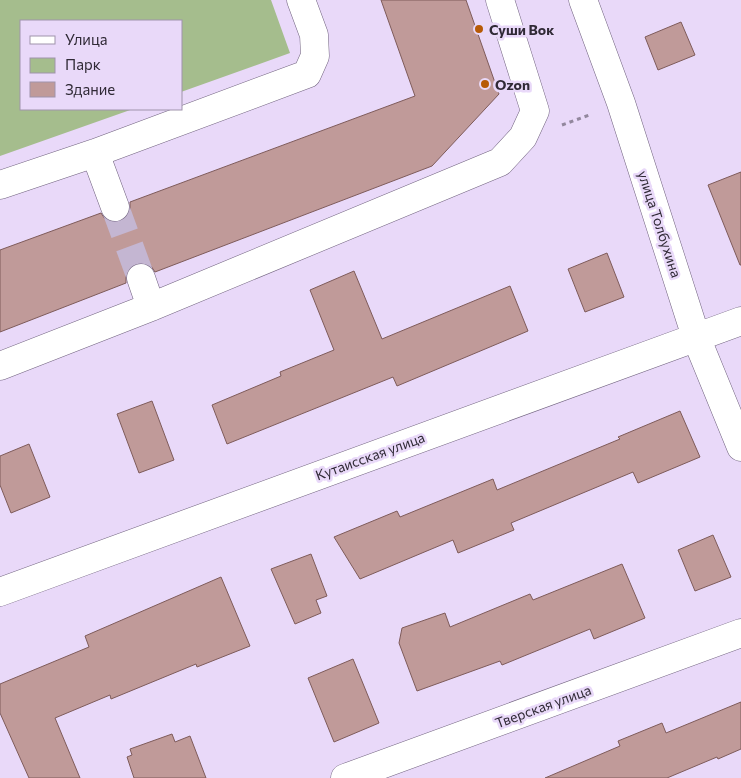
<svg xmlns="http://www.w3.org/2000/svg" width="741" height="778" viewBox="0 0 741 778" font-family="Commissioner,sans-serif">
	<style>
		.green { fill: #a5bd8d }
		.building { fill: #c09a99; stroke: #7e5b5a }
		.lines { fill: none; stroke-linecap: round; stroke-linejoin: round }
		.minor-tunnel { stroke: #c4b6d2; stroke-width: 28; stroke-dasharray: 28 14; stroke-linecap: butt }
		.minor-casing { stroke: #71637f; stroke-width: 29 }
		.path { stroke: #92879d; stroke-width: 3; stroke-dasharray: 4 4; stroke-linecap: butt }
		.minor { stroke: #fff; stroke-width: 28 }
		.poi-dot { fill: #b75a06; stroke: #e9d9f9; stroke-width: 2 }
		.labels { text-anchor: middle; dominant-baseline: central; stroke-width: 5; stroke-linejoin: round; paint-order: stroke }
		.poi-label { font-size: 14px; font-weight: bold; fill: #302a36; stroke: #e9d9f9; text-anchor: start }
		.street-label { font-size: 14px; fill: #302a36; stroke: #e9d9f9 }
	</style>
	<rect width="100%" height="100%" fill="#e9d9f9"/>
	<path class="green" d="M 0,0 L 271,0 L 290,53 L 181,92 L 181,21 L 21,21 L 21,109 L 133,109 L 0,156 Z"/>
	<path class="building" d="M 381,0 L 466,0 L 499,94 L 432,166 L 155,272 L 151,266 L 144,263 L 135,263 L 130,267 L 126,275 L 126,283 L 0,332 L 0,250 L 101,213 L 105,219 L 112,222 L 121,221 L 127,217 L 130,210 L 130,202 L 415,96 Z
		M 681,22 L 695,55 L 658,70 L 645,37 Z
		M 741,172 L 741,265 L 740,265 L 708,185 Z
		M 607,253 L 624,297 L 585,312 L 568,269 Z
		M 354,271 L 382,339 L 510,286 L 528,331 L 397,386 L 393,377 L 227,444 L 212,405 L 281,376 L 280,372 L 334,350 L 310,290 Z
		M 152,401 L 174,460 L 139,473 L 117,414 Z
		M 680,411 L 700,457 L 638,483 L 633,472 L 511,523 L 514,530 L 458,553 L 453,540 L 360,579 L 334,537 L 397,511 L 400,517 L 493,479 L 497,490 L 620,439 L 618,437 Z
		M 29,444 L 50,497 L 11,513 L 0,485 L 0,456 Z
		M 713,535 L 731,577 L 695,591 L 678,550 Z
		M 311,554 L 327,596 L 316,600 L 321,613 L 295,624 L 271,569 Z
		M 622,564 L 645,618 L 594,639 L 590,629 L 502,665 L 500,661 L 417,691 L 399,643 L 402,628 L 445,613 L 450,627 L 530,594 L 533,600 Z
		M 221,577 L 250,646 L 197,667 L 196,664 L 111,699 L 110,695 L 55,718 L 80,778 L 29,778 L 0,713 L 0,684 L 89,647 L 85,636 Z
		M 353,659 L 379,723 L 334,742 L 308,678 Z
		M 741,702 L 741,749 L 718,759 L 717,757 L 667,778 L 545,778 L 620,746 L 618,741 L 662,723 L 666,733 Z
		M 172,734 L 175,742 L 190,736 L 206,778 L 134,778 L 127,757 L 132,755 L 130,749 Z"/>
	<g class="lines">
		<path class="minor-tunnel" d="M 115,207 L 141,278"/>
		<g class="minor-casing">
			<path id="minor" d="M 583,0 L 621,103 L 696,337 L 741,447
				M 95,153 L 115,207
				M 0,185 L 95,153 L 307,74 L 315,56 L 314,35 L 301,0
				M 141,278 L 151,307
				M 0,366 L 151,307 L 500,162 L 523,137 L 535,111 L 500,0
				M 0,592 L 741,321
				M 345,778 L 741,633"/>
		</g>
		<path class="path" d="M 562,125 L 592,114"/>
		<use href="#minor" class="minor"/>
	</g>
	<g class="poi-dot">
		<circle cx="479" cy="29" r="5"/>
		<circle cx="485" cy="84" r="5"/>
	</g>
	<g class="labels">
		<g class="poi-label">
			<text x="489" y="29">Суши Вок</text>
			<text x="495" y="84">Ozon</text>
		</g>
		<g class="street-label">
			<text transform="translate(660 224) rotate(72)">улица Толбухина</text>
			<text transform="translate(370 456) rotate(-20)">Кутаисская улица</text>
			<text transform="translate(543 706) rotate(-20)">Тверская улица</text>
		</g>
	</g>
	<rect x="20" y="20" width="162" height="90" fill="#e9d9f9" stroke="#9f93ab"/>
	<rect x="30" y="36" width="25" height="8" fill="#ffffff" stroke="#9f93ab"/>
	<text x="65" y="45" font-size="15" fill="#302a36">Улица</text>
	<rect x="30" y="58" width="25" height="15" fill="#a5bd8d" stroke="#9f93ab"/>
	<text x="65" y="70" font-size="15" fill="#302a36">Парк</text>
	<rect x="30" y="82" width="25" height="15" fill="#c09a99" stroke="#9f93ab"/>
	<text x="65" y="95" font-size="15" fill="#302a36">Здание</text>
</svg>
